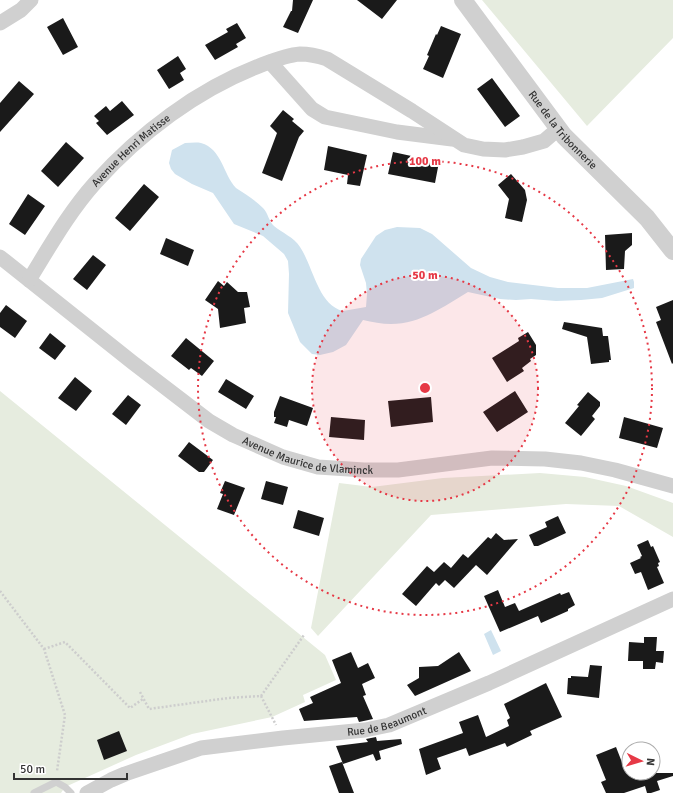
<svg xmlns="http://www.w3.org/2000/svg" width="673" height="793" viewBox="0 0 673 793" font-family="Signika,sans-serif">
	<style>
		.green { fill: #e6ecdf }
		.water { fill: #cfe2ee }
		.building { fill: #1a1a1a }
		.lines { fill: none; stroke-linecap: round; stroke-linejoin: round }
		.path { stroke: #cdcdcd; stroke-width: 2.5; stroke-dasharray: 2 2; stroke-linecap: butt }
		.service { stroke: #d0d0d0; stroke-width: 7 }
		.minor { stroke: #d0d0d0; stroke-width: 15 }
		.tertiary { stroke: #d0d0d0; stroke-width: 18 }
		.ring { fill: none; stroke: #e63946; stroke-width: 2; stroke-dasharray: 2 4 }
		.labels { text-anchor: middle; dominant-baseline: central; stroke-width: 4; stroke-linejoin: round; paint-order: stroke }
		.street-label { font-size: 11px; fill: #333; stroke: #fff }
		.centre { fill: #e63946; stroke: #fff; stroke-width: 2 }
		.ring-label { font-size: 12px; text-anchor: middle; font-weight: bold; fill: #e63946; stroke: #fff; stroke-width: 4; stroke-linejoin: round; paint-order: stroke }
	</style>
	<rect width="100%" height="100%" fill="#fff"/>
	<path class="green" d="M 482,0 L 673,0 L 673,38 L 587,126 Z
		M 0,391 L 325,655 L 336,680 L 303,695 L 305,702 L 272,717 L 192,734 L 136,755 L 65,787 L 61,793 L 0,793 Z
		M 540,473 L 585,477 L 626,486 L 673,503 L 673,537 L 619,506 L 566,504 L 431,515 L 318,636 L 311,628 L 339,483 L 372,487 L 443,478 Z"/>
	<path class="water" d="M 185,143 C 190,143 196,142 201,143 C 222,149 223,174 236,188 C 245,194 255,200 263,208 C 268,213 269,222 274,226 C 282,233 294,237 300,247 C 313,266 318,305 343,311 L 366,307 L 367,294 L 366,283 L 360,265 L 361,259 L 376,236 L 385,230 L 397,227 L 420,228 L 432,234 L 471,268 L 490,277 L 508,282 L 558,288 L 587,288 L 633,279 L 634,282 L 634,288 L 602,298 L 581,300 L 556,301 L 531,299 L 516,300 L 500,299 L 468,292 C 444,306 421,324 391,324 C 382,324 372,322 363,320 L 346,345 L 333,352 L 320,355 L 312,354 L 300,342 L 288,313 L 289,274 L 288,261 L 284,254 L 263,236 L 234,224 L 213,193 L 192,184 L 175,174 L 171,169 L 169,163 L 172,150 Z
		M 491,630 L 501,651 L 493,655 L 484,634 Z"/>
	<path class="building" d="M 293,0 L 313,0 L 298,33 L 283,27 L 291,11 L 292,11 Z
		M 357,0 L 397,0 L 382,19 Z
		M 63,18 L 78,47 L 63,55 L 47,27 Z
		M 237,23 L 246,38 L 236,44 L 238,47 L 215,60 L 205,45 L 228,32 L 226,29 Z
		M 441,26 L 461,34 L 443,78 L 423,69 L 429,56 L 427,55 L 436,34 L 437,35 Z
		M 178,56 L 186,69 L 180,73 L 184,80 L 169,89 L 157,70 Z
		M 492,78 L 520,116 L 505,127 L 477,89 Z
		M 19,81 L 34,94 L 0,132 L 0,103 Z
		M 122,101 L 134,115 L 107,135 L 96,123 L 99,121 L 94,116 L 106,106 L 110,111 Z
		M 283,110 L 294,119 L 292,121 L 304,131 L 299,137 L 282,181 L 262,173 L 277,133 L 270,126 Z
		M 66,142 L 84,158 L 58,187 L 41,171 Z
		M 328,146 L 367,155 L 360,186 L 347,184 L 348,175 L 324,170 Z
		M 393,152 L 439,162 L 435,183 L 388,174 Z
		M 511,174 L 525,190 L 527,200 L 522,222 L 505,218 L 509,199 L 498,185 Z
		M 144,184 L 159,197 L 130,231 L 115,218 Z
		M 28,194 L 45,206 L 25,235 L 9,224 Z
		M 632,233 L 632,245 L 625,251 L 624,269 L 606,270 L 605,235 Z
		M 166,238 L 194,250 L 188,266 L 160,254 Z
		M 93,255 L 106,265 L 87,290 L 73,279 Z
		M 218,281 L 224,286 L 227,282 L 238,292 L 247,292 L 250,307 L 244,308 L 246,323 L 220,328 L 218,309 L 205,300 Z
		M 673,300 L 673,363 L 672,364 L 656,322 L 661,320 L 656,307 Z
		M 6,305 L 27,321 L 15,338 L 0,327 L 0,313 Z
		M 564,322 L 602,328 L 603,336 L 608,336 L 611,360 L 609,360 L 609,362 L 591,364 L 587,337 L 562,329 Z
		M 528,332 L 536,345 L 536,355 L 530,359 L 531,361 L 522,368 L 524,371 L 507,382 L 492,358 L 519,341 L 518,338 Z
		M 50,333 L 66,346 L 55,360 L 39,348 Z
		M 186,338 L 214,361 L 202,376 L 191,368 L 189,370 L 171,356 Z
		M 75,377 L 92,391 L 76,411 L 58,398 Z
		M 226,379 L 254,396 L 246,409 L 218,392 Z
		M 515,391 L 528,412 L 497,432 L 483,412 Z
		M 588,392 L 600,402 L 600,406 L 592,416 L 595,419 L 581,436 L 565,423 L 579,406 L 577,405 Z
		M 128,395 L 141,405 L 126,425 L 112,414 Z
		M 280,396 L 313,408 L 307,426 L 289,420 L 287,427 L 274,423 L 276,417 L 274,417 L 274,412 Z
		M 431,397 L 433,422 L 391,427 L 388,401 Z
		M 331,417 L 365,420 L 364,440 L 329,437 Z
		M 624,417 L 663,428 L 657,448 L 619,438 Z
		M 189,442 L 213,460 L 204,472 L 199,472 L 178,456 Z
		M 225,481 L 245,488 L 234,515 L 217,509 L 223,494 L 220,493 Z
		M 266,481 L 288,487 L 283,505 L 261,499 Z
		M 298,510 L 324,518 L 319,536 L 293,528 Z
		M 558,516 L 566,533 L 538,546 L 534,546 L 529,535 L 547,527 L 545,522 Z
		M 496,533 L 504,540 L 518,539 L 487,575 L 476,565 L 454,588 L 445,580 L 439,586 L 436,583 L 416,606 L 402,594 L 427,566 L 434,572 L 444,562 L 451,568 L 463,554 L 468,558 L 488,537 L 491,539 Z
		M 648,540 L 651,547 L 653,546 L 660,562 L 658,563 L 659,566 L 657,567 L 664,583 L 648,590 L 641,572 L 635,574 L 630,563 L 641,558 L 640,557 L 642,556 L 637,545 Z
		M 498,590 L 505,607 L 515,603 L 519,611 L 560,593 L 561,595 L 569,592 L 575,605 L 568,609 L 568,611 L 541,623 L 538,616 L 500,632 L 484,596 Z
		M 644,637 L 657,637 L 656,651 L 664,651 L 663,663 L 656,662 L 655,669 L 643,669 L 643,661 L 628,661 L 629,642 L 644,643 Z
		M 351,652 L 358,668 L 368,663 L 375,678 L 362,684 L 366,695 L 363,696 L 373,719 L 359,722 L 357,717 L 304,721 L 299,709 L 313,703 L 310,697 L 341,683 L 332,660 Z
		M 459,652 L 471,671 L 415,696 L 407,685 L 419,678 L 419,667 L 438,666 Z
		M 590,665 L 602,666 L 599,698 L 567,694 L 568,678 L 571,678 L 571,676 L 588,677 Z
		M 546,683 L 562,717 L 530,731 L 532,735 L 507,747 L 505,743 L 469,756 L 466,748 L 437,758 L 441,769 L 426,775 L 419,749 L 463,733 L 459,722 L 478,715 L 486,737 L 509,726 L 507,720 L 510,718 L 504,704 Z
		M 119,731 L 127,751 L 104,760 L 97,740 Z
		M 376,737 L 377,741 L 401,739 L 402,744 L 379,751 L 381,759 L 376,761 L 373,754 L 343,764 L 336,746 L 368,742 L 366,739 Z
		M 616,747 L 625,770 L 629,769 L 629,773 L 673,773 L 673,776 L 657,781 L 660,790 L 651,793 L 647,793 L 645,786 L 624,793 L 606,793 L 601,782 L 606,780 L 596,755 Z
		M 342,762 L 354,793 L 339,793 L 329,766 Z"/>
	<g class="lines">
		<path class="path" d="M 0,591 L 44,649 L 65,715 L 57,771
			M 44,649 L 65,642 L 130,708 L 143,699
			M 140,692 L 149,709 L 228,698 L 261,696 L 276,725
			M 261,696 L 304,635"/>
		<path class="service" d="M 34,793 L 56,782 L 65,787 L 71,793"/>
		<g class="minor">
			<path d="M 0,23 L 21,10 L 31,0"/>
			<path d="M 270,62 L 312,109 L 325,117 L 397,132 L 452,139"/>
			<path id="s1" d="M 0,257 L 132,362 L 209,421 L 233,435 L 283,457 L 318,467 L 364,470 L 398,470 L 492,458 L 545,459 L 581,463 L 615,470 L 673,486"/>
			<path id="s2" d="M 29,280 C 50,246 69,212 95,183 C 140,133 197,90 259,66 C 272,61 286,55 300,54 C 309,54 318,56 327,59 L 412,111 L 464,145 L 483,149 L 505,150 L 523,147 L 544,141 L 558,129"/>
			<path id="s3" d="M 87,793 L 111,780 L 125,774 L 201,748 L 283,738 L 365,730 L 389,725 L 489,683 L 673,599"/>
		</g>
		<path class="tertiary" id="s4" d="M 463,0 L 564,136 L 647,218 L 673,251"/>
	</g>
	<circle cx="425" cy="388" r="113" fill="#e63946" fill-opacity=".12"/>
	<g class="ring">
		<circle cx="425" cy="388" r="113"/>
		<circle cx="425" cy="388" r="227"/>
	</g>
	<g class="labels">
		<g class="street-label">
			<text stroke="none"><textPath href="#s4" startOffset="164">Rue de la Tribonnerie</textPath></text>
			<text stroke="none"><textPath href="#s2" startOffset="166">Avenue Henri Matisse</textPath></text>
			<text stroke="none"><textPath href="#s1" startOffset="372">Avenue Maurice de Vlaminck</textPath></text>
			<text stroke="none"><textPath href="#s3" startOffset="311">Rue de Beaumont</textPath></text>
		</g>
	</g>
	<circle cx="425" cy="388" r="6" class="centre"/>
	<g class="ring-label">
		<text x="425" y="165">100 m</text>
		<text x="425" y="279">50 m</text>
	</g>
	<g transform="translate(641 761) rotate(95)"><circle r="19" fill="#ffffff" stroke="#adadad"/>
	<path d="M0-3L7 15L0 10L-7 15Z" fill="#e63946"/>
	<text y="-6" font-size="11" font-weight="bold" text-anchor="middle" fill="#333333">N</text>
	</g>
	<path d="M14 773v6h113v-6" fill="none" stroke="#333333" stroke-width="2"/>
	<text x="20" y="773" font-size="12" fill="#333333" stroke="#ffffff" stroke-width="3" paint-order="stroke">50 m</text>
</svg>
